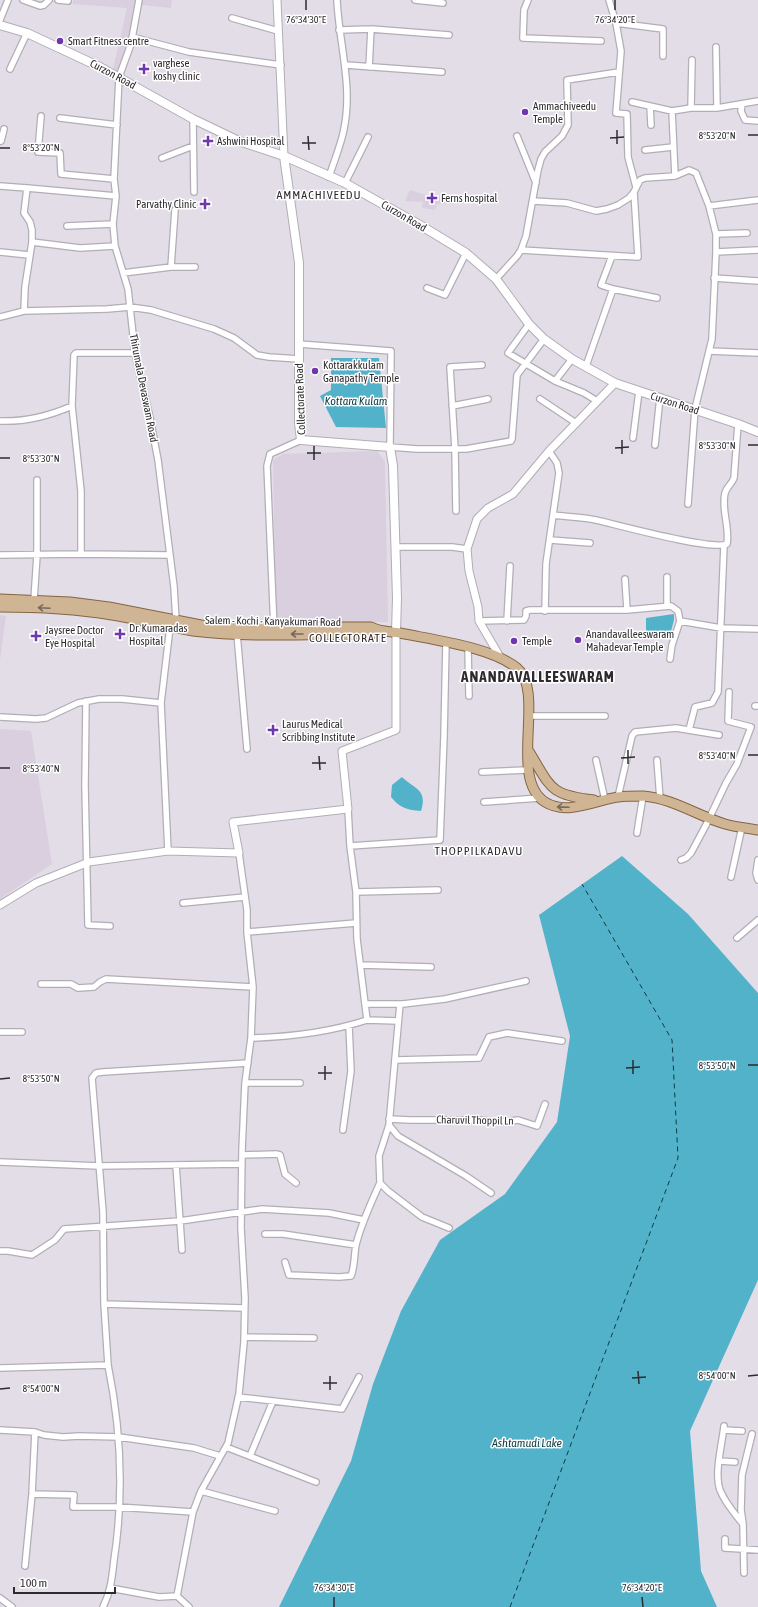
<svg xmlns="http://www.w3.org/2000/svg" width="758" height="1607" viewBox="0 0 758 1607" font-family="'Asap Condensed',sans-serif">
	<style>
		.built { fill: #d9cfdf }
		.water { fill: #52b2c9 }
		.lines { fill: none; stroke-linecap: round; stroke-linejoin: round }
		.ferry { stroke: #0e3c45; stroke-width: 1; stroke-dasharray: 5 4; stroke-linecap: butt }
		.minor-casing { stroke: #b2adb6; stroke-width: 8 }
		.tertiary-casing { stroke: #b2adb6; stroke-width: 9 }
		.secondary-casing { stroke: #b2adb6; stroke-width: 10 }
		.primary-casing { stroke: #836542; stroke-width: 11 }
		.minor { stroke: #fff; stroke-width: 5.5 }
		.tertiary { stroke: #fff; stroke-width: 7 }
		.secondary { stroke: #fff; stroke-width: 8 }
		.primary { stroke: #d0b594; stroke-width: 9 }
		.oneway { stroke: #77695c }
		.ticks { fill: none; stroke: #2e2b2f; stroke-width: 1.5 }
		.poi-dot { fill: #6e37ae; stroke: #fff; stroke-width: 1.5 }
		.labels { text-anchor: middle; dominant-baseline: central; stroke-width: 3; stroke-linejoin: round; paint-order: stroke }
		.poi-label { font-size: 11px; fill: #2e2b2f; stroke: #fff; text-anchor: start }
		.street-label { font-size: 11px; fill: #2e2b2f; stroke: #fff }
		.neighbourhood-label { font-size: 12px; letter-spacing: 1px; fill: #2e2b2f; stroke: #fff }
		.water-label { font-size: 12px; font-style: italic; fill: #0e3c45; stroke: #fff }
		.district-label { font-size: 15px; font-weight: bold; letter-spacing: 1px; fill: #2e2b2f; stroke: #fff }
		.ticks-label { font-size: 10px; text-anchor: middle; fill: #2e2b2f; stroke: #fff; stroke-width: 3; stroke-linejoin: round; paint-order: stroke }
	</style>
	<rect width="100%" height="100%" fill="#e3dde8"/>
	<path class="built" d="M 73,0 L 172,0 L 171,8 L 142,5 L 124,77 L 112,74 L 127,8 L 73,4 Z
		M 410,190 L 429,196 L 458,195 L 459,204 L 437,204 L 435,210 L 422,208 L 423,202 L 405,201 Z
		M 377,451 L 385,462 L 388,622 L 276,623 L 273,460 L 283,454 Z
		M 0,615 L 6,616 L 0,660 Z
		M 0,729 L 31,731 L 52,864 L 0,899 Z"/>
	<path class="water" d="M 331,358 L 379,358 L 386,428 L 336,427 L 320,396 L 331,390 Z
		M 674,614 L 674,620 L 670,635 L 667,634 L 646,636 L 646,618 Z
		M 402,777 C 414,789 428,789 421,811 C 407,810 400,808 391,797 L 392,785 Z
		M 622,856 L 688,914 L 758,993 L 758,1280 L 690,1431 L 701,1571 L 717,1607 L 279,1607 L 351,1461 L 373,1384 L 401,1311 L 440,1240 L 505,1194 L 557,1122 L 570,1036 L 539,915 Z"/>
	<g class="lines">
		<path class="ferry" d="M 510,1607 L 678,1158 L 672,1040 L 582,884"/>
		<g class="minor-casing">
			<path id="minor" d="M 23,0 L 40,6 L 44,5 L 49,0
				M 58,0 L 68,1
				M 139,0 L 131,44 L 119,77 L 114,179 L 116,196 L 113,224 L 115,246 L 128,289 L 135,353 L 150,418 L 158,460 L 174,587 L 176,621 L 170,627 L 161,703 L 168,851
				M 415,0 L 443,3
				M 528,0 L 524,10 L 523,38 L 601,41
				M 609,0 L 616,23 L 621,51 L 616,113 L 627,114 L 628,157 L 636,187
				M 232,18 L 278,31
				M 0,20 L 8,0
				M 616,23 L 663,29 L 663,56
				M 339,30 L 371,29 L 449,35
				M 132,37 L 189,52 L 281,65
				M 716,47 L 717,108
				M 346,65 L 442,72
				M 369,67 L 371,29
				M 10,69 L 27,33
				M 632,102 L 672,111
				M 742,104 L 741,111 L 745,120 L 758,121
				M 650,106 L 651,125
				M 691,108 L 692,60
				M 41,116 L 38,152 L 60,153 L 61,174 L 114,179
				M 60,118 L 117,125
				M 193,119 L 194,192
				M 517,136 L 536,183
				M 0,140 L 1,141 L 4,129
				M 645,150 L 673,147
				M 162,158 L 193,146
				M 675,176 L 672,111 L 691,108 L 717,108 L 758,101
				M 329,177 C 334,161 341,145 344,129 C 353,85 339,44 337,0
				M 345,183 L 368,137
				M 0,186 L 27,188 L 24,213 L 30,222 L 32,230 L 32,242 L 80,248 L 115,246
				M 27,188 L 116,196
				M 533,201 L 567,203 L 596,211 L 607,209 L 618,205 L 629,198 L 634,192 L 640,180 L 645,178 L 675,176 L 689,170 L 696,173 L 709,206 L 716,234 L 716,252 L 712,339 L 695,409 L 688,504
				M 709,206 L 758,200
				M 67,226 L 113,224
				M 716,234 L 747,233
				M 521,250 L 638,257 L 634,192
				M 0,252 L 29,255
				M 716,252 L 758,250
				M 612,256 L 601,285 L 613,289
				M 171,267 L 175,210
				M 123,273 L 171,267 L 195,267
				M 714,278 L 758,281
				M 496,279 L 517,256 L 521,250 L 526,236 L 538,170 L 541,159 L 545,152 L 562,136 L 568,125 L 567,80 L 619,72
				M 427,288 L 445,295 L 466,253
				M 24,311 L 25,287 L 32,242
				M 0,317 L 24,311 L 107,309 L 130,307 L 151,310 L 214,329 L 234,338 L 257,355 L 269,357 L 299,359
				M 529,324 L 508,353 L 555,381 L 584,393 L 597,401
				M 299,344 L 391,351 L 390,447 L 417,449 L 466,449 L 511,441 L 512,439 L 517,375 L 544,339
				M 709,351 L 758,353
				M 586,366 L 613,289 L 657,298
				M 555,381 L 572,359
				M 540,399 L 576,423
				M 452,406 L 488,399
				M 0,421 C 25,422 49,416 72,406
				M 633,438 L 639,391
				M 655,445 L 660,397
				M 456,511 L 455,449 L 450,367 L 482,365
				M 553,515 C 567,517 582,517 596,520 C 618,525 712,551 727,544 C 730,527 721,510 725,493 C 727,486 732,484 734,478 L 738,424
				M 550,540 L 590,543
				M 395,547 L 452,547 L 467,549
				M 81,554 L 81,491 L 72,406 L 74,355 L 76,353 L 135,353
				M 0,555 L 81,554 L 170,555
				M 625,579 L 627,610
				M 34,600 L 37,555 L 37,480
				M 667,606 L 667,577
				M 545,611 L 546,564 L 559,473 L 557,463 L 549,451
				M 479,621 L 524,620 L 526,616 L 526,611 L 530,610 L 627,610 L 671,606 L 678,611 L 680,621 L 721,628 L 758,629
				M 507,621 L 510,566
				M 274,629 L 267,466 L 270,454 L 301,440
				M 237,634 L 247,749
				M 468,648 L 469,696
				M 670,659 L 672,645 L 680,621
				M 86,701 L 85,786 L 88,925 L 110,926
				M 755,706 L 758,706
				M 528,716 L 605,716
				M 0,717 L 36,719 L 46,718 L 78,703 L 99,699 L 122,699 L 161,703
				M 689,730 L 695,707 L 712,703 L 718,692 L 724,545
				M 596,760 L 605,800
				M 657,760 L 660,799
				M 482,772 L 528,770
				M 618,797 L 632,736 L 635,732 L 676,728 L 719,735
				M 484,802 L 540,798
				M 637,833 L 643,796
				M 350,846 L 440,840 L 444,736 L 446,643
				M 239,853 L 247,910 L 247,932 L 253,987 L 251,1038 C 290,1037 330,1032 367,1020 L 357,939 L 356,892 L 350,846 L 348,809
				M 681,860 L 686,858 L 691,853 L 706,825 L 726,783 L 737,764 L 751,727 L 728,721 L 729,692
				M 758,860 L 756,873 L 758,880
				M 731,877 L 742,827
				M 356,892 L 438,890
				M 183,903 L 245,897
				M 247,932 L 356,923
				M 737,938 L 758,920
				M 361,965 L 431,967
				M 41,984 L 71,984 L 78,988 L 94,987 L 100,982 L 106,979 L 253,987
				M 366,1004 L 403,1004 L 445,999 L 526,981
				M 400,1004 L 389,1125 L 398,1136 L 466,1176 L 491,1193
				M 367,1020 L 398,1021
				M 0,1032 L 22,1032
				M 395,1060 L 479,1058 L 489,1037 L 507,1033 L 562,1041
				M 245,1083 L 300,1083
				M 389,1119 L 410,1120 L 477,1120 L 503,1122 L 518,1120 L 537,1126 L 545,1104
				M 389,1125 L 379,1156 L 380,1183 L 388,1191 L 422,1217 L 449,1228
				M 343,1130 L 351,1071 L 349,1026
				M 242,1155 L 276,1154 L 280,1155 L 285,1174 L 296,1183
				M 0,1162 L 99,1166 L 242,1164
				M 176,1165 L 182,1250
				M 265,1234 L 283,1234 L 356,1245
				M 0,1251 L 8,1251 L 32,1255 L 55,1240 L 64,1229 L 180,1221 L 262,1209 L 329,1213 L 364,1220
				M 285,1262 L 289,1275 L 339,1277 L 351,1276 C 355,1266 354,1255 356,1245 C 361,1224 371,1203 380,1183
				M 104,1304 L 108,1365
				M 244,1308 L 104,1304 L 103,1212 L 92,1078 L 96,1073 L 103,1072 L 248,1063
				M 244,1337 L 314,1338
				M 0,1368 L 108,1365 C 121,1429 124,1495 114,1560 C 112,1577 111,1591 103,1607
				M 238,1397 L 342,1409 L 359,1377
				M 724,1426 C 722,1445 714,1473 720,1490 C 725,1503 735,1514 743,1524
				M 0,1430 L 35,1432 L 44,1435 L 63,1437 L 79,1436 L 119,1437 L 194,1448 L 220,1456
				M 724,1430 L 742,1431
				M 226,1447 L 316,1482
				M 250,1456 L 273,1401
				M 719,1461 L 735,1462
				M 201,1491 L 275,1511
				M 32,1494 L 74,1495 L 73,1507 L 118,1507 L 193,1512
				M 725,1539 L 725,1548 L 758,1550
				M 25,1566 L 32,1494 L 35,1432
				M 744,1573 L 743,1524 L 741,1510 L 742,1475 L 752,1434
				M 110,1588 L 159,1597 L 177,1596
				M 0,1598 L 12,1607
				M 189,1607 L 177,1596 L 193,1512 L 201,1491 L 228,1443 L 239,1394 L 244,1342 L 245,1298 L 241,1228 L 242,1150 L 245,1083 L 251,1038"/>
		</g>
		<g class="tertiary-casing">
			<path id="tertiary" d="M 277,0 L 284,156
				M 500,657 L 479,621 L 478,607 L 469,571 L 467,549 L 477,519 L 488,508 L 513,494 L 549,451 L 615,383
				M 0,905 L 36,883 L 89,862 L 168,851 L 239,853 L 233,822 L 348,809 L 342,751 L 396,730 L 396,632"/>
		</g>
		<g class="secondary-casing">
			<path id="secondary" d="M 0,25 L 27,33 L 100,67 L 193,119 L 239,141 L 284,156 L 345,183 L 420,225 L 466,253 L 496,279 L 529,324 L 544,339 L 572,359 L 615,383 L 738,424 L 758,432
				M 284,156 L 299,263 L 299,423 L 301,440 L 390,447 L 393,466 L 397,598 L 396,632"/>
		</g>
		<g class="primary-casing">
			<path id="primary" d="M 0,599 L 70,602 L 109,607 L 201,625 L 240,627 L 371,627 C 380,632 390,631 400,633 C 434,640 491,647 517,668 C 546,692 508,778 545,802 C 567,816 596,800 618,797 C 626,796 635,796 643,796 C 672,798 698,816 725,824 C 735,827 747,828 758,830
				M 0,607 C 37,607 75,609 112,615 C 139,619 166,627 193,631 C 252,638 313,634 372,634 L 377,630
				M 528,750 C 551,787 548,795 594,800"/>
		</g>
		<use href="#minor" class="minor"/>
		<use href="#tertiary" class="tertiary"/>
		<use href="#secondary" class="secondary"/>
		<use href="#primary" class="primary"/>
	</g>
	<defs><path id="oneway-shaft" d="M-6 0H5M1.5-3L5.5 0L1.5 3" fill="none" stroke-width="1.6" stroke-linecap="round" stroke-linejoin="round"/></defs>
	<g class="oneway">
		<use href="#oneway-shaft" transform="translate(44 608) rotate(-177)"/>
		<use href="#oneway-shaft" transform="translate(297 634) rotate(180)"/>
		<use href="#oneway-shaft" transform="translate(563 807) rotate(-178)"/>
	</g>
	<path class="ticks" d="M 306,0 L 306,10M 615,0 L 615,10M 617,130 L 617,144M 748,135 L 758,135M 308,136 L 309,150M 610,138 L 624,137M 302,143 L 316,143M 0,148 L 10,148M 622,440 L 622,454M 748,445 L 758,445M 314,446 L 314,460M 615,448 L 629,447M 307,453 L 321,453M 0,458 L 10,458M 628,750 L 628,764M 748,755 L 758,755M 319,756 L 320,770M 621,758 L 635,757M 312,763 L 326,763M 0,768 L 10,768M 633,1060 L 633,1074M 748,1065 L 758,1065M 325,1066 L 325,1080M 626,1068 L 640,1067M 318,1073 L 332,1073M 0,1079 L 10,1078M 638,1371 L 639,1384M 330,1376 L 330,1390M 748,1376 L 758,1375M 632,1378 L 646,1377M 323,1383 L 337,1383M 0,1389 L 10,1388M 334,1597 L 334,1607M 642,1597 L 643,1607"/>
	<g class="poi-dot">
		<circle cx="60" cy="41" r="4"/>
		<path d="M142 63h4v4h4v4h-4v4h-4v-4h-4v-4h4z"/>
		<circle cx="525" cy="112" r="4"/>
		<path d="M206 135h4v4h4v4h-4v4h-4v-4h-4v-4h4z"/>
		<path d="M430 192h4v4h4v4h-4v4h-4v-4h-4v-4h4z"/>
		<path d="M203 198h4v4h4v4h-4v4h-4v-4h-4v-4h4z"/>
		<circle cx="315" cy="371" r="4"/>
		<path d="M118 628h4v4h4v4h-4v4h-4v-4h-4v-4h4z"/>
		<path d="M34 630h4v4h4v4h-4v4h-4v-4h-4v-4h4z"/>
		<circle cx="578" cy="640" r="4"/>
		<circle cx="514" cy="641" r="4"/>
		<path d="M271 724h4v4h4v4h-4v4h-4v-4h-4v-4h4z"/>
	</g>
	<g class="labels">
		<g class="poi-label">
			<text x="68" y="41">Smart Fitness centre</text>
			<text x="153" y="63">varghese<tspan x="153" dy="13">koshy clinic</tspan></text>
			<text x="533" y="106">Ammachiveedu<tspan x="533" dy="13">Temple</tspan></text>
			<text x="217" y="141">Ashwini Hospital</text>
			<text x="441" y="198">Ferns hospital</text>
			<text x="196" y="204" text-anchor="end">Parvathy Clinic</text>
			<text x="323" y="365">Kottarakkulam<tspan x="323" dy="13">Ganapathy Temple</tspan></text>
			<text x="129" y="628">Dr. Kumaradas<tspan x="129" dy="13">Hospital</tspan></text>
			<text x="45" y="630">Jaysree Doctor<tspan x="45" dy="13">Eye Hospital</tspan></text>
			<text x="586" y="634">Anandavalleeswaram<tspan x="586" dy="13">Mahadevar Temple</tspan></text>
			<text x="522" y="641">Temple</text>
			<text x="282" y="724">Laurus Medical<tspan x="282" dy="13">Scribbing Institute</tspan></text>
		</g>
		<g class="street-label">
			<text transform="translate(113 74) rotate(28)">Curzon Road</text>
			<text transform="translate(404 216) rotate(30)">Curzon Road</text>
			<text transform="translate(144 388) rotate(79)">Thirumala Devaswam Road</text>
			<text transform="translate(300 399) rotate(-92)">Collectorate Road</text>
			<text transform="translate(675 403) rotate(18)">Curzon Road</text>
			<text transform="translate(273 621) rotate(1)">Salem - Kochi - Kanyakumari Road</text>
			<text transform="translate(475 1120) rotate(1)">Charuvil Thoppil Ln</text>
		</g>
		<g class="neighbourhood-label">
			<text x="319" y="195">AMMACHIVEEDU</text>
			<text x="348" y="638">COLLECTORATE</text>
			<text x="479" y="851">THOPPILKADAVU</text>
		</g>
		<g class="water-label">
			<text x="356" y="401">Kottara Kulam</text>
			<text x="527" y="1443">Ashtamudi Lake</text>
		</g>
		<g class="district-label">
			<text x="538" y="676">ANANDAVALLEESWARAM</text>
		</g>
	</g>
	<g class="ticks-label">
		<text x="306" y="23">76°34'30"E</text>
		<text x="615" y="23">76°34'20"E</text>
		<text x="717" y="139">8°53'20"N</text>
		<text x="41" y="151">8°53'20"N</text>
		<text x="717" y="449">8°53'30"N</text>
		<text x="41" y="462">8°53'30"N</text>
		<text x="717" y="759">8°53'40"N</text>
		<text x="41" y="772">8°53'40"N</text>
		<text x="717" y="1069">8°53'50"N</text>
		<text x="41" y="1082">8°53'50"N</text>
		<text x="717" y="1379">8°54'00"N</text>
		<text x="41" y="1392">8°54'00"N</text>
		<text x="334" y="1591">76°34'30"E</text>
		<text x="642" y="1591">76°34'20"E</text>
	</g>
	<path d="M14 1587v6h101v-6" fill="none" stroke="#2e2b2f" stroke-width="2"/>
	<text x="20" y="1587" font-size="12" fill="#2e2b2f" stroke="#ffffff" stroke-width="3" paint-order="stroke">100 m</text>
</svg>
